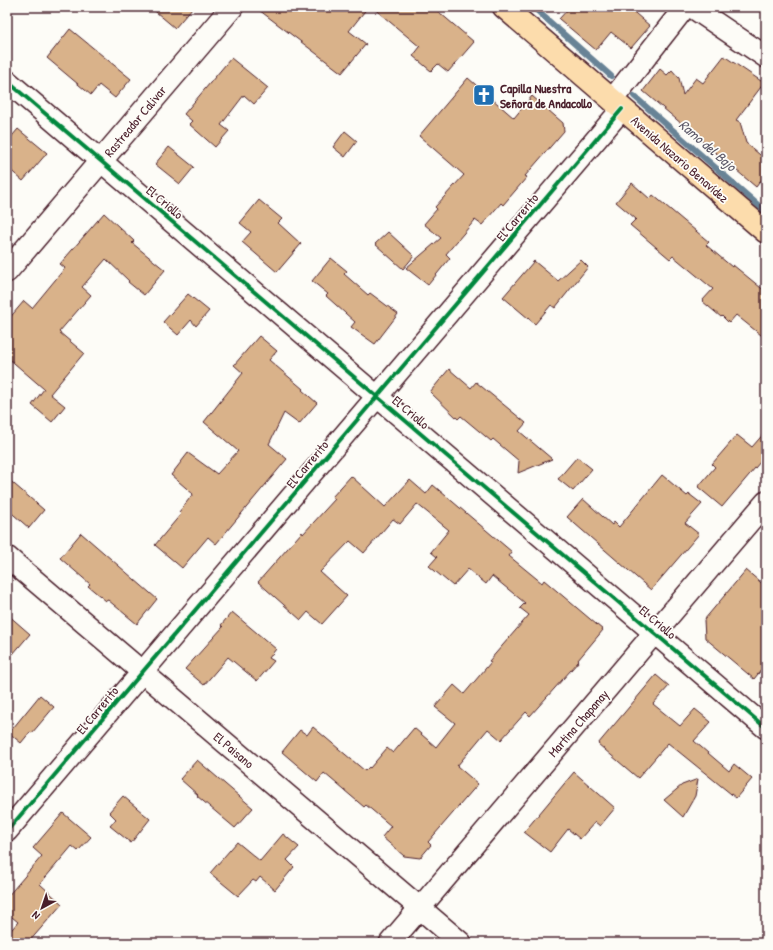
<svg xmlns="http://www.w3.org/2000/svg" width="773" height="950" viewBox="0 0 773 950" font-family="'Patrick Hand',sans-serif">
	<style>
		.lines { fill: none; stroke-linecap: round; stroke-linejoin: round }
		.stream { stroke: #688396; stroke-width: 6 }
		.building { fill: #d9b28a; stroke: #4a1f2b }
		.minor-casing { stroke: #4a1f2b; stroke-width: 24 }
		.secondary-casing { stroke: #4a1f2b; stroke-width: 25 }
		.primary-casing { stroke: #4a1f2b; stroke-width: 25 }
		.minor { stroke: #fdfcf7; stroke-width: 21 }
		.secondary { stroke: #fdfcf7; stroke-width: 22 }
		.primary { stroke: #fcdcac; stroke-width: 22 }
		.cycleway-casing { stroke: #fdfcf7; stroke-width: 6 }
		.cycleway { stroke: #00873e; stroke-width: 4 }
		.labels { text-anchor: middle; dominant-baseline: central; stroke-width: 3.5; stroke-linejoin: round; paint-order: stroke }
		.poi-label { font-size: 13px; font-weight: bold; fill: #4a1f2b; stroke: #fdfcf7; text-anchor: start }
		.street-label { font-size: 13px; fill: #4a1f2b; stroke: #fdfcf7 }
		.water-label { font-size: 14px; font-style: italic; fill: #5c5969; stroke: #fdfcf7 }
	</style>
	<rect width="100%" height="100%" fill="#fdfcf7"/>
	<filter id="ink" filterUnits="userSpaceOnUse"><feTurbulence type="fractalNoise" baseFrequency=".025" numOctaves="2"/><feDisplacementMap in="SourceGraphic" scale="8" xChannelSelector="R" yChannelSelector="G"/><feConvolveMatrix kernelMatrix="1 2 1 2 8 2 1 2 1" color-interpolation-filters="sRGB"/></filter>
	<g filter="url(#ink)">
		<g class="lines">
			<path class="stream" d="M 533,7 L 611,76
				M 634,96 L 766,212"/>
		</g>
		<path class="building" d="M 150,7 L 193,7 L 175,28 Z
			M 255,7 L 368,7 L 349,31 L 366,44 L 342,73 Z
			M 372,7 L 433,7 L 474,42 L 448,72 L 438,64 L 431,71 L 413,56 L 420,47 Z
			M 570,7 L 628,7 L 650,26 L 631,48 L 611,32 L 596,50 L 559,19 Z
			M 70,29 L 131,79 L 115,98 L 99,85 L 91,95 L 47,58 Z
			M 724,56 L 764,83 L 736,120 L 740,122 L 746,143 L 766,160 L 766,174 L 756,187 L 643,91 L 660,69 L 667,75 L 672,70 L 679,78 L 683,95 L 696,78 L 703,83 Z
			M 231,58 L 268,88 L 254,104 L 244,95 L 221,125 L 229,131 L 215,147 L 189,124 L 192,121 L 184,114 Z
			M 468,78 L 514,118 L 532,96 L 563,123 L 564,131 L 525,176 L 527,177 L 503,205 L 501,203 L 482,225 L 475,220 L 446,254 L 450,258 L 428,285 L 406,268 L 441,238 L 424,224 L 437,209 L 435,207 L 464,175 L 419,136 Z
			M 18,129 L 47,153 L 23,181 L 7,167 L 7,142 Z
			M 345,131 L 357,141 L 345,157 L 333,147 Z
			M 169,147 L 194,167 L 180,184 L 155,164 Z
			M 632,183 L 650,199 L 653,195 L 709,242 L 706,245 L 732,267 L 733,265 L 766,292 L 766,339 L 736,315 L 729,323 L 722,316 L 721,317 L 702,301 L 713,289 L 673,256 L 670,259 L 630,225 L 636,219 L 616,202 Z
			M 259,200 L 282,219 L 278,223 L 301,244 L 277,272 L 242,242 L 251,232 L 240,223 Z
			M 104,213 L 134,241 L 132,243 L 165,270 L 144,295 L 128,282 L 129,281 L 106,259 L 82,287 L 91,295 L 59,332 L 84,353 L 50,394 L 65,406 L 52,422 L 32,405 L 44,389 L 7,357 L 7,321 L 24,301 L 32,308 L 65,268 L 60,264 Z
			M 388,232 L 414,256 L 403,269 L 375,244 Z
			M 331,258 L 347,271 L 344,274 L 368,295 L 370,293 L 398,314 L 375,344 L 351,327 L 355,322 L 326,296 L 328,294 L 312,281 Z
			M 581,260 L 588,267 L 555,308 L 551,305 L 535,324 L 503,297 L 534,261 L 558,281 Z
			M 188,294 L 209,311 L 196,326 L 191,320 L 178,335 L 163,322 Z
			M 259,336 L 277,351 L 269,360 L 303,389 L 302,390 L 317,403 L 299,424 L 284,413 L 269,444 L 287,459 L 216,544 L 208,537 L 182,568 L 155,545 L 181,514 L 179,512 L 193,494 L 171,475 L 188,453 L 217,474 L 238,451 L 204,422 L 243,373 L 234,365 Z
			M 449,369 L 471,388 L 476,382 L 526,423 L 519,431 L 552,459 L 518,473 L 519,461 L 493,439 L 491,441 L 461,416 L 458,419 L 430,392 Z
			M 766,431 L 766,455 L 722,507 L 698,487 L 715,467 L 712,464 L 737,435 L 752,447 Z
			M 577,457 L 592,469 L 573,491 L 558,479 Z
			M 662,475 L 687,496 L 689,494 L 702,504 L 685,523 L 699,534 L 651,590 L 567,517 L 583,499 L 612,525 L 614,522 L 619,527 Z
			M 351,476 L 385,507 L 410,480 L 426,494 L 433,485 L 512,552 L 509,556 L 542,583 L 544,580 L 603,630 L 578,660 L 579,661 L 530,716 L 526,712 L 501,740 L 488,729 L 457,766 L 478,784 L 428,842 L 431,845 L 420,858 L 404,856 L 382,837 L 391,826 L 366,805 L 364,807 L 324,773 L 317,782 L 282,752 L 300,730 L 307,735 L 313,727 L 365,771 L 369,767 L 370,768 L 387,748 L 393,753 L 414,728 L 436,747 L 455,723 L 435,707 L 454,685 L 464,694 L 491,662 L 489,661 L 529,615 L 520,608 L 525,603 L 492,576 L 486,584 L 468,569 L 453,586 L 429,566 L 437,557 L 431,552 L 449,530 L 417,504 L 400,524 L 393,519 L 364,553 L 350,541 L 320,572 L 347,596 L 322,624 L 308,612 L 301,620 L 258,582 L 302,532 L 303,534 L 335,499 L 332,497 Z
			M 7,478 L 44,510 L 29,528 L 7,509 Z
			M 81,533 L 157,599 L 137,624 L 108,600 L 106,601 L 88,586 L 90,584 L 60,558 Z
			M 746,570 L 766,587 L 766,664 L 754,679 L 705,638 L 704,620 Z
			M 232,612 L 276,649 L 269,658 L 274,661 L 257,681 L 228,657 L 204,685 L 185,669 L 223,627 L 221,625 Z
			M 7,614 L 30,634 L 7,661 Z
			M 656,675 L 669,686 L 653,704 L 680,726 L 695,709 L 711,722 L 694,741 L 729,771 L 734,764 L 752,779 L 736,798 L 668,743 L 638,778 L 598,744 Z
			M 40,695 L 54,707 L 32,733 L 30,732 L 21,743 L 9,733 Z
			M 197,760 L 253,808 L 235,828 L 197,796 L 198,795 L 180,779 Z
			M 574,772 L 615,808 L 600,826 L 595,822 L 580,839 L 568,829 L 550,852 L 524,832 Z
			M 698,779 L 695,796 L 683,817 L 664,800 L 682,785 Z
			M 123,796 L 150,819 L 131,843 L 110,826 L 116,819 L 109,812 Z
			M 63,813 L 91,837 L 78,851 L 72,846 L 40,884 L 62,904 L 28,943 L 7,943 L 7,935 L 18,922 L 7,913 L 7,897 L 42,856 L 33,848 Z
			M 283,834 L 299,847 L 287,860 L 294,867 L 275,890 L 260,877 L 256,882 L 253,880 L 238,896 L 210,873 L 237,842 L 260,861 Z"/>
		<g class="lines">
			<g class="minor-casing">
				<path id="minor" d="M 692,7 L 766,57
					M 7,81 L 766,728
					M 612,100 L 685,7
					M 7,557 L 461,943
					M 7,831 L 622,109
					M 390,943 L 766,502"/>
			</g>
			<g class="secondary-casing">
				<path id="secondary" d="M 7,271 L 232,7"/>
			</g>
			<g class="primary-casing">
				<path id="primary" d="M 504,7 L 766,232"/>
			</g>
			<use href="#minor" class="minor"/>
			<use href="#secondary" class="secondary"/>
			<use href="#primary" class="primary"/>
			<g class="cycleway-casing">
				<path id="cycleway" d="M 7,81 L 766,728
					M 7,831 L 622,109"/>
			</g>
			<use href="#cycleway" class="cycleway"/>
		</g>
	</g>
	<defs>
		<g id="church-square" transform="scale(1.15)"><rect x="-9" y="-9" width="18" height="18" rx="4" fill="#1f6fb2" stroke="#fdfcf7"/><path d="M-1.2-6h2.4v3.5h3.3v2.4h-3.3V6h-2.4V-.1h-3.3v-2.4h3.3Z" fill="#fff"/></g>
	</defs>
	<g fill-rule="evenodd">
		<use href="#church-square" x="484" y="95"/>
	</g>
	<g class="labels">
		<g class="poi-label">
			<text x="500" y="88">Capilla Nuestra<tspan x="500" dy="15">Señora de Andacollo</tspan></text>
		</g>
		<g class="street-label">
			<text transform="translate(135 121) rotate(-50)">Rastreador Calivar</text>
			<text transform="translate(680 159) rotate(41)">Avenida Nazario Benavídez</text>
			<text transform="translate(165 202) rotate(40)">El Criollo</text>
			<text transform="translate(517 217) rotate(-50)">El Carrerito</text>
			<text transform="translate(411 412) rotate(40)">El Criollo</text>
			<text transform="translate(307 464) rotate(-50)">El Carrerito</text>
			<text transform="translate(658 622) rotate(40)">El Criollo</text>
			<text transform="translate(97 710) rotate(-50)">El Carrerito</text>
			<text transform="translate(578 723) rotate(-49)">Martina Chapanay</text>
			<text transform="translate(234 750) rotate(40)">El Paisano</text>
		</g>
		<g class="water-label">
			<text transform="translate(708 145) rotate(41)">Ramo del Bajo</text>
		</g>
	</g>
	<rect width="773" height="950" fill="none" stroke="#fdfcf7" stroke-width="24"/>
	<rect x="12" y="12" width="749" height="926" fill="none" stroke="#4a1f2b" stroke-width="1.5" filter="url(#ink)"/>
	<g transform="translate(42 908) rotate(220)" stroke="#fdfcf7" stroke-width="3" paint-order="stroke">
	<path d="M0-3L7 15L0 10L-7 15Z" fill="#4a1f2b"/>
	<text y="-6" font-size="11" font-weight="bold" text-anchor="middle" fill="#4a1f2b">N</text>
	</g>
</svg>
